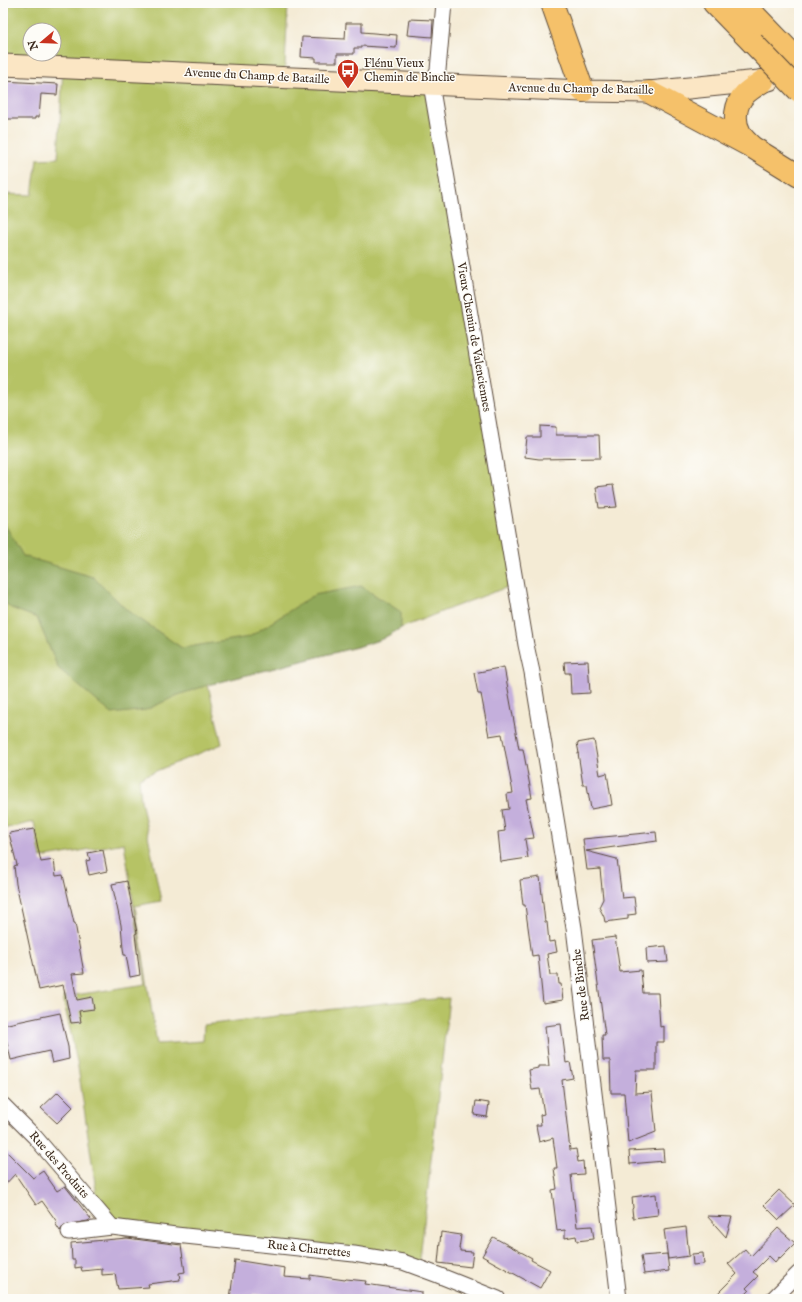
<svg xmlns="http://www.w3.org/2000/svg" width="802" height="1302" viewBox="0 0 802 1302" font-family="'IM FELL English',serif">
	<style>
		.green { fill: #b6c365; stroke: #787642; fill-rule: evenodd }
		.forest { fill: #90a95a; stroke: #666a3c }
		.building { fill: #c4afdc }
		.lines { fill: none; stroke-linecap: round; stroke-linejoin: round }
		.street-casing { stroke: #574739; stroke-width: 17 }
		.secondary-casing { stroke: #574739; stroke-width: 23 }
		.highway-casing { stroke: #574739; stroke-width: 24 }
		.street { stroke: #fff; stroke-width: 15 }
		.secondary { stroke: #fbe6c4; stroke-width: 21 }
		.highway { stroke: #f5c16b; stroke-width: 22 }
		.highway-bridge-casing { stroke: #574739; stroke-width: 24; stroke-linecap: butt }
		.highway-bridge { stroke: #f5c16b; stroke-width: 22 }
		.labels { text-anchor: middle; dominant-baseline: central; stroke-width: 3; stroke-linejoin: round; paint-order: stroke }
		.poi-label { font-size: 12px; fill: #3b2a1e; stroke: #fdfcf7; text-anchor: start }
		.street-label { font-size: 12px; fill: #3b2a1e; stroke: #fdfcf7 }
	</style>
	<rect width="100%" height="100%" fill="#fdfcf7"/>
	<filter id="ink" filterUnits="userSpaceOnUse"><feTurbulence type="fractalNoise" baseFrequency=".025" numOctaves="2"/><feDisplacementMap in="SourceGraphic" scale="8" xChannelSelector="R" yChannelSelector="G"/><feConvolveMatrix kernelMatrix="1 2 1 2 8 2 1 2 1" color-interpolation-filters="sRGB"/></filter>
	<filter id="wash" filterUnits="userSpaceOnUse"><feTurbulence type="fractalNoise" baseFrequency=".012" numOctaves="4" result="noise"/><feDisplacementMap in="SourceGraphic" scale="16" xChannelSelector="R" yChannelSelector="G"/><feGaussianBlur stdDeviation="0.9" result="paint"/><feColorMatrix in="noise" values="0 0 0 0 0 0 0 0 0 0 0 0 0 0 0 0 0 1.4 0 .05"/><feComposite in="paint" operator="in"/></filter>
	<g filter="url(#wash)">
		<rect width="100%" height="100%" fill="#f4ebd5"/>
		<path class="green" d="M 3,3 L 288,3 L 285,66 L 283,77 L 431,84 L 516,585 L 502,589 L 446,610 L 401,628 L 382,639 L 361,646 L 208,685 L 222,744 L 139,778 L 141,800 L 161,901 L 135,906 L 157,1044 L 203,1041 L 204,1025 L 383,1003 L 449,998 L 419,1268 L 112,1227 L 94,1206 L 96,1190 L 78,1067 L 63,997 L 146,984 L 124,843 L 41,858 L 34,822 L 3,829 L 3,194 L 32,195 L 37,159 L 58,158 L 63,68 L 3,65 ZM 30,30 L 54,30 L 54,54 L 30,54 Z"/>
		<path class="forest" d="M 3,521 L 23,556 L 93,577 L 128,611 L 182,648 L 249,637 L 314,595 L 361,586 L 401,612 L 401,628 L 382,639 L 360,646 L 208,685 L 178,695 L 146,710 L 112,714 L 58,668 L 37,618 L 11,608 L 3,601 Z"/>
		<g id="blocks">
			<path class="building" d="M 409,19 L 433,20 L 432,37 L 407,35 Z
				M 346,23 L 362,23 L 362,32 L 397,35 L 396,48 L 361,46 L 361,48 L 354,48 L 354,54 L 337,54 L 337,62 L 316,62 L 316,58 L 301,57 L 302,37 L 345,39 Z
				M 3,81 L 58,84 L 57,95 L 41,94 L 39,117 L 35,117 L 35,119 L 3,119 Z
				M 540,426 L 556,427 L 556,435 L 599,435 L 600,458 L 539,459 L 525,457 L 527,437 L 540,437 Z
				M 613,485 L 617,507 L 599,508 L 596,487 Z
				M 588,661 L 590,693 L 571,694 L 570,673 L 565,673 L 564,662 Z
				M 504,667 L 519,749 L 523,749 L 529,781 L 532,798 L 526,799 L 534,838 L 525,839 L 528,858 L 501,862 L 498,832 L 505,831 L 502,810 L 509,809 L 507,794 L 513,793 L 502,734 L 489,736 L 481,694 L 478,694 L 474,673 Z
				M 594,740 L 600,775 L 607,773 L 612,805 L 591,809 L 587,785 L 583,785 L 578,753 L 579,753 L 577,743 Z
				M 34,829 L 41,862 L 54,860 L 56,876 L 63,875 L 74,923 L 75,923 L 84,973 L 72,974 L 77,1000 L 92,997 L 94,1009 L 79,1011 L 81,1022 L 71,1023 L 63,985 L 39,990 L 16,884 L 14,866 L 17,865 L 9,833 Z
				M 656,832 L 657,841 L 586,851 L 617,859 L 622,898 L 634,897 L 636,914 L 628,915 L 628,919 L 605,922 L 604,917 L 599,907 L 603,899 L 600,869 L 587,870 L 583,839 Z
				M 103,850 L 107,871 L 89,875 L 86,861 L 90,860 L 88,853 Z
				M 540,877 L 545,922 L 547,922 L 549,942 L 555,941 L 557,952 L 547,954 L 550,975 L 558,975 L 559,984 L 561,984 L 563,1000 L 543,1003 L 538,955 L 532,956 L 525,905 L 523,905 L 520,880 Z
				M 127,881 L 137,933 L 135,934 L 140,975 L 130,977 L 126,955 L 124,955 L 123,948 L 121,925 L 112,884 Z
				M 615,937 L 620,972 L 641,970 L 643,993 L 658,993 L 660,1027 L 664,1026 L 664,1042 L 656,1042 L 656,1070 L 636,1070 L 635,1093 L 652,1092 L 656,1132 L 628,1143 L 624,1093 L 611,1093 L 610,1060 L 603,1060 L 602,1035 L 605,1035 L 592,940 Z
				M 666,946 L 668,962 L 647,963 L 646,948 Z
				M 60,1013 L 68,1047 L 69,1059 L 52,1063 L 49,1051 L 11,1060 L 3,1025 Z
				M 561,1024 L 566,1063 L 570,1062 L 573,1078 L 562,1080 L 570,1150 L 576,1149 L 578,1162 L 583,1161 L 584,1174 L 571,1175 L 577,1227 L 592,1226 L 594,1239 L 577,1241 L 576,1236 L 565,1238 L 565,1230 L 557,1231 L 552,1190 L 557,1189 L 554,1168 L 557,1168 L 553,1138 L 539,1142 L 536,1125 L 541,1125 L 540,1115 L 544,1114 L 540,1089 L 532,1090 L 529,1070 L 538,1068 L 538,1066 L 549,1066 L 545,1026 Z
				M 58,1092 L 73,1107 L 57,1123 L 41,1108 Z
				M 476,1101 L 489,1103 L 487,1117 L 474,1115 Z
				M 3,1148 L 33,1178 L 43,1171 L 57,1191 L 65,1186 L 91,1219 L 88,1221 L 64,1225 L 60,1231 L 55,1223 L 57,1222 L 42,1201 L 36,1205 L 15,1174 L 3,1187 Z
				M 663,1149 L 664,1161 L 630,1164 L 629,1151 Z
				M 779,1190 L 795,1205 L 779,1220 L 764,1205 Z
				M 656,1194 L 658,1215 L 633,1218 L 632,1209 L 633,1208 L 632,1197 Z
				M 707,1216 L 732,1217 L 726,1237 Z
				M 686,1227 L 689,1256 L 668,1259 L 664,1230 Z
				M 778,1228 L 795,1243 L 780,1258 L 779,1257 L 775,1262 L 769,1256 L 753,1272 L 758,1276 L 746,1288 L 749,1291 L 741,1299 L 712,1299 L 737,1274 L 728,1264 L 745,1249 L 751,1256 Z
				M 441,1232 L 461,1235 L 459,1249 L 460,1249 L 460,1251 L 473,1252 L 471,1267 L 438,1263 Z
				M 493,1237 L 532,1258 L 531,1260 L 550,1270 L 540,1288 L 482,1256 Z
				M 127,1238 L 181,1245 L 185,1272 L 179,1273 L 180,1280 L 148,1284 L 149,1287 L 118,1289 L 115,1274 L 102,1275 L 102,1269 L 82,1271 L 81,1267 L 75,1268 L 75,1260 L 72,1260 L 71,1243 Z
				M 703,1253 L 704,1264 L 693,1265 L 692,1254 Z
				M 667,1254 L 669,1271 L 644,1274 L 641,1256 Z
				M 235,1260 L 285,1268 L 284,1277 L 310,1279 L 310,1275 L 345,1280 L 346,1279 L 366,1281 L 365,1284 L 422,1292 L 422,1299 L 312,1299 L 278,1295 L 278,1297 L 253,1294 L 252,1299 L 230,1299 Z"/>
		</g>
	</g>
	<g filter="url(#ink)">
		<use href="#blocks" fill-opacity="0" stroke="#574739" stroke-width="1"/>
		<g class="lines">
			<g class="street-casing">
				<path id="street" d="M 444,3 L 438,70 L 431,84 L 526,645 L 532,672 L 574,928 L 619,1299
					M 3,1105 L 35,1137 L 112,1227
					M 69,1232 L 112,1227 L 176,1235 L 354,1254 L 403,1262 L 438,1275 L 498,1299
					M 773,1299 L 799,1273"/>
			</g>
			<g class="secondary-casing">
				<path id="secondary" d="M 3,65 L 583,91 L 649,92 L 769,80"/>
			</g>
			<g class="highway-casing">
				<path id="highway" d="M 552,3 L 583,91
					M 714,3 L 753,43
					M 743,3 L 799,61
					M 649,92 L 752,147 L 799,176
					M 751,146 C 747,142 742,138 740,133 C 733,121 735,104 745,94 C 750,89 757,85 763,81"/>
			</g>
			<use href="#street" class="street"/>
			<use href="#secondary" class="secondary"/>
			<use href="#highway" class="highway"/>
			<g class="highway-bridge-casing">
				<path id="highway-bridge" d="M 753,43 L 799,91"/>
			</g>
			<use href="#highway-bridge" class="highway-bridge"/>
		</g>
	</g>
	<defs>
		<g id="bus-pin" transform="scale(1.15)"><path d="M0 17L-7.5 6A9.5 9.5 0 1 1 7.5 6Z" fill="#c8321e" stroke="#fdfcf7"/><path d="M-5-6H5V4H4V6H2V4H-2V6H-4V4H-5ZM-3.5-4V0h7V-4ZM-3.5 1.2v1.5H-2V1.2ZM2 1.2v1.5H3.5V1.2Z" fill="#fff"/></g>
	</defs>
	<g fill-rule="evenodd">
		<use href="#bus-pin" x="348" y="70"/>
	</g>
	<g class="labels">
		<g class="poi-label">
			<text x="364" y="63">Flénu Vieux<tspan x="364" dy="14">Chemin de Binche</tspan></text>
		</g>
		<g class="street-label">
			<text transform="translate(257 76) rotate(3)">Avenue du Champ de Bataille</text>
			<text transform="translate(581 89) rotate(1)">Avenue du Champ de Bataille</text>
			<text transform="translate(474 337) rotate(80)">Vieux Chemin de Valenciennes</text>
			<text transform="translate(581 985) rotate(-97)">Rue de Binche</text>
			<text transform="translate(59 1165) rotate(49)">Rue des Produits</text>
			<text transform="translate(309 1249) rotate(6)">Rue à Charrettes</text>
		</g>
	</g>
	<rect width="802" height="1302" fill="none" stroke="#fdfcf7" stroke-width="16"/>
	<g transform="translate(42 42) rotate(251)"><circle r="19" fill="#fdfcf7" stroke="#afa8a0"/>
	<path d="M0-3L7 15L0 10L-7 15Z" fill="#c8321e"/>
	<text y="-6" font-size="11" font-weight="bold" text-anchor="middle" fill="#3b2a1e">N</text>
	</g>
</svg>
